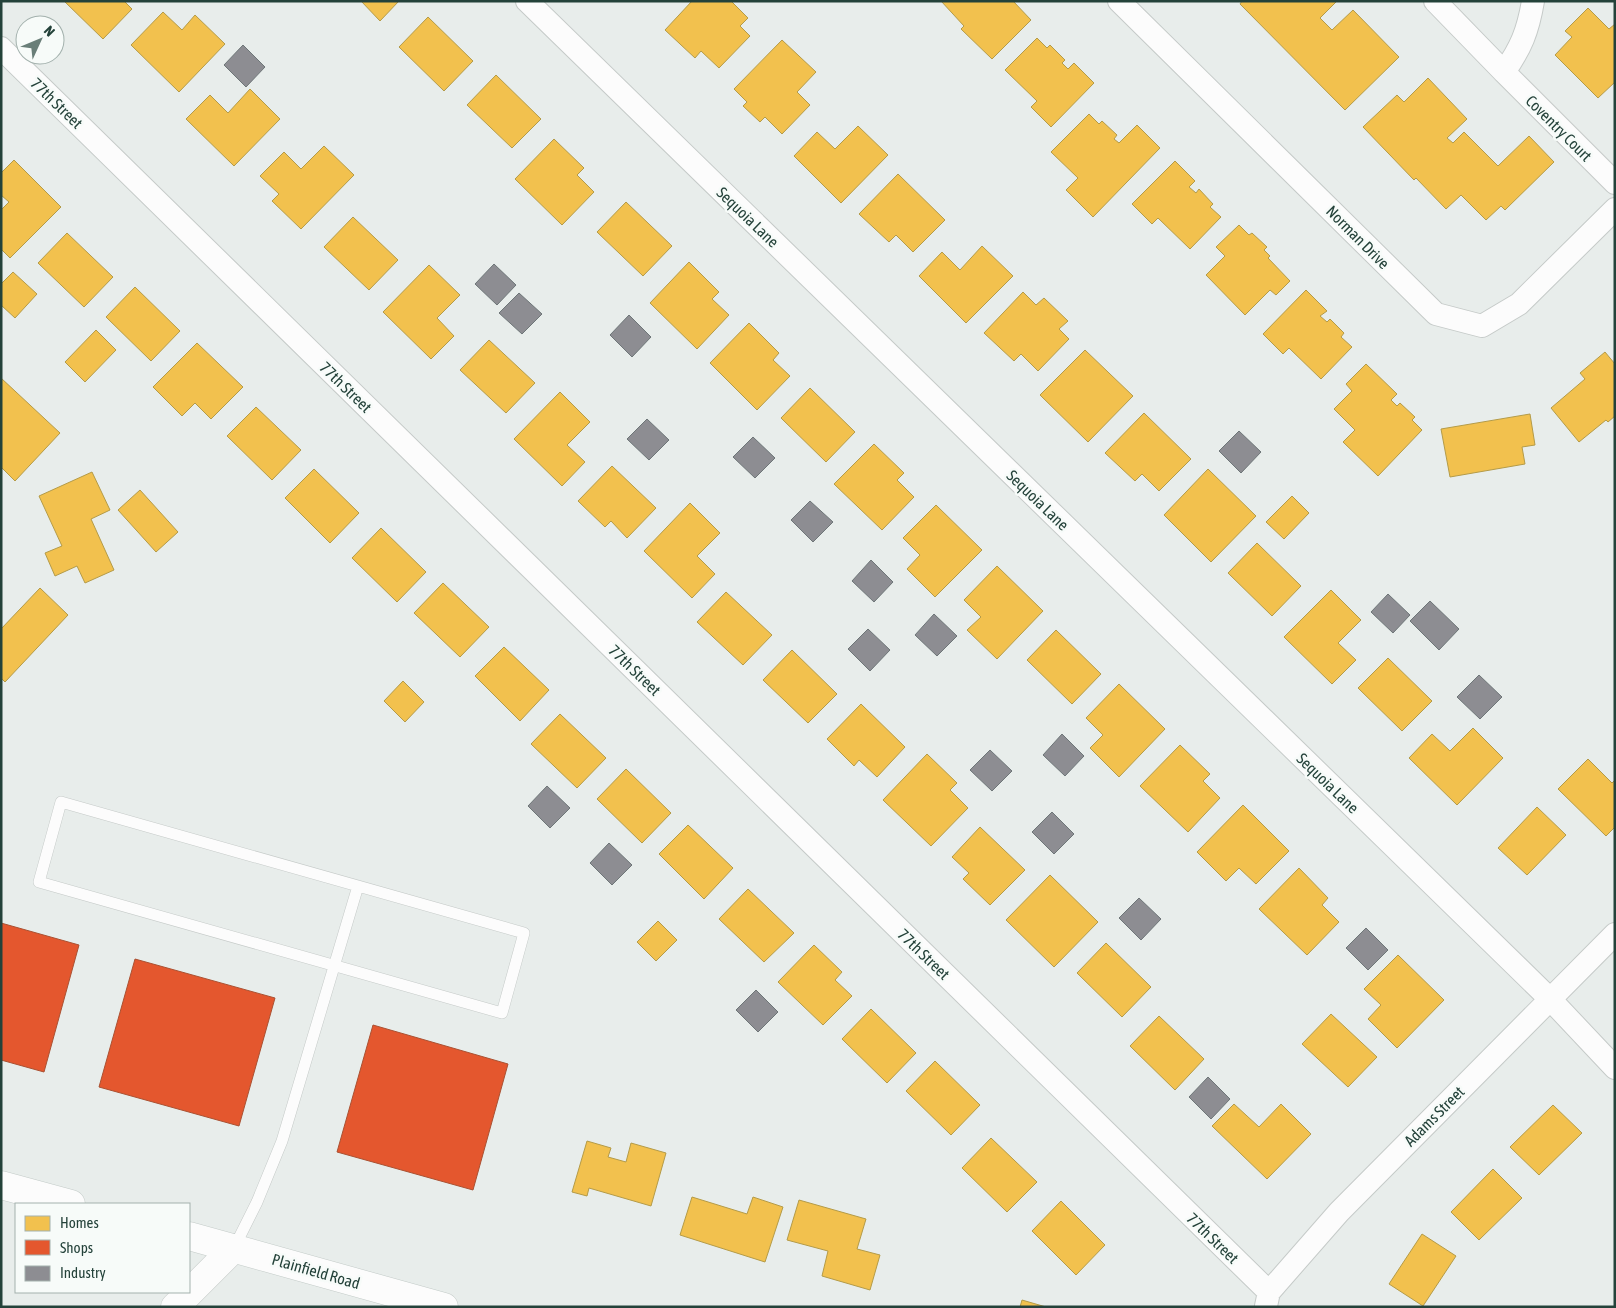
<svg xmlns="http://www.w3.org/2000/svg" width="1616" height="1308" viewBox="0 0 1616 1308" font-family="'Asap Condensed',sans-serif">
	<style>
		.homes { fill: #f2c14e; stroke: #b49b48 }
		.shops { fill: #e4572e; stroke: #aa5132 }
		.industry { fill: #8d8d92; stroke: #6e7678 }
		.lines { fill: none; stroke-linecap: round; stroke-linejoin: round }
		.service-casing { stroke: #c5cac8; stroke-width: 12 }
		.minor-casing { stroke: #c5cac8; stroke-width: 24 }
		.tertiary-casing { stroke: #c5cac8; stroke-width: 29 }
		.secondary-casing { stroke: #c3cbc8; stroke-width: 29 }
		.service { stroke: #fcfcfc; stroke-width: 11 }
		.minor { stroke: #fcfcfc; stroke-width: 22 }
		.tertiary { stroke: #fcfcfc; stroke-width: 28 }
		.secondary { stroke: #fcfcfc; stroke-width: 28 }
		.labels { text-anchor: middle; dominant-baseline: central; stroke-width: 5; stroke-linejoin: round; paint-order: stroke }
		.street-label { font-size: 16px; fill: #24423a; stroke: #f7fbf9 }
	</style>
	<rect width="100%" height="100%" fill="#e8edeb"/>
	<path class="homes" d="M 64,1 L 124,1 L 132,9 L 103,39 Z
		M 361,1 L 399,1 L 380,21 Z
		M 692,1 L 731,1 L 748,18 L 740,26 L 750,36 L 719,68 L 701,51 L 695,58 L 665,30 Z
		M 941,1 L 1013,1 L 1031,20 L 992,59 L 961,29 L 964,26 Z
		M 1242,1 L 1337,1 L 1320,18 L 1332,30 L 1353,10 L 1399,57 L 1345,110 L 1240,4 Z
		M 1588,8 L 1609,29 L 1615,24 L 1615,82 L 1598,98 L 1555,55 L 1572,37 L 1565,31 Z
		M 163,12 L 182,30 L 195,15 L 225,44 L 179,92 L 131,45 Z
		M 428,17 L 473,61 L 444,91 L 399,47 Z
		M 1037,38 L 1047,48 L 1050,45 L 1065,60 L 1062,63 L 1068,69 L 1074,63 L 1094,83 L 1051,127 L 1031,107 L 1037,101 L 1005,70 Z
		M 782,40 L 816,72 L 797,92 L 810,105 L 782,134 L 765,117 L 760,122 L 743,106 L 747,102 L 734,89 Z
		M 496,75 L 541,119 L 512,148 L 467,105 Z
		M 1428,78 L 1467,119 L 1447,138 L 1453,143 L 1464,132 L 1498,166 L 1529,136 L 1554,162 L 1505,210 L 1501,206 L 1486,220 L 1461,195 L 1446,209 L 1416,178 L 1414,180 L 1363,127 L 1397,95 L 1404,102 Z
		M 250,89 L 280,119 L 234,166 L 186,119 L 210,95 L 228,113 Z
		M 1089,114 L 1099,124 L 1102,121 L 1117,135 L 1114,139 L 1119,143 L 1137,125 L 1160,148 L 1093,217 L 1066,190 L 1078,178 L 1051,152 Z
		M 858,126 L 888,155 L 841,203 L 794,156 L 817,132 L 835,149 Z
		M 554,139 L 584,168 L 577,175 L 594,192 L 562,225 L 515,179 Z
		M 324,146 L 354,175 L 301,229 L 272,201 L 279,194 L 260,176 L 284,152 L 301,169 Z
		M 14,160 L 61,207 L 10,258 L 1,249 L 1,210 L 9,202 L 1,195 L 1,173 Z
		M 1175,161 L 1195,181 L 1189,187 L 1196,193 L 1199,189 L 1213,204 L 1210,207 L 1221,217 L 1190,249 L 1158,218 L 1152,224 L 1132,204 Z
		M 898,174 L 945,220 L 913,252 L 896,235 L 889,242 L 859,214 Z
		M 626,202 L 672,246 L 643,276 L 597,232 Z
		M 353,217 L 398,260 L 369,290 L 324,247 Z
		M 1239,225 L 1249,235 L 1252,233 L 1267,247 L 1264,250 L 1270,256 L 1268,258 L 1290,281 L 1276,295 L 1270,290 L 1245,315 L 1206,275 L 1225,256 L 1216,247 Z
		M 67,233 L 113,277 L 84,307 L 38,263 Z
		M 982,246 L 1013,276 L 966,323 L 919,276 L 942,252 L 960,270 Z
		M 689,262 L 719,292 L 712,299 L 729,315 L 697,349 L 650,303 Z
		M 429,265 L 460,295 L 437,318 L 454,336 L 431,359 L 383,312 Z
		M 13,272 L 37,294 L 15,318 L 1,305 L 1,284 Z
		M 135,287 L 180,331 L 151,361 L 106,317 Z
		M 1306,290 L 1327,311 L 1320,316 L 1327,322 L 1330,319 L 1344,333 L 1341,337 L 1352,347 L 1321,379 L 1289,348 L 1283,354 L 1263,334 Z
		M 1023,292 L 1036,305 L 1044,298 L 1068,321 L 1059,329 L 1069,339 L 1038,371 L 1021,354 L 1014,361 L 984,333 Z
		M 749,323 L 779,353 L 773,360 L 790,376 L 757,410 L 710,363 Z
		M 96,330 L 116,350 L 85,382 L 65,362 Z
		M 489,340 L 535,383 L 506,413 L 460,370 Z
		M 197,343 L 243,387 L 211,419 L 195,403 L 182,416 L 153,387 Z
		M 1085,350 L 1133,396 L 1088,442 L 1040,395 Z
		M 1605,352 L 1615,364 L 1615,416 L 1608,422 L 1606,420 L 1579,442 L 1551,408 L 1585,379 L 1580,373 Z
		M 1366,364 L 1397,394 L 1391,400 L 1397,406 L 1400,403 L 1415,417 L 1412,420 L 1422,430 L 1378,476 L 1343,442 L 1355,430 L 1334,409 L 1352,391 L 1346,384 Z
		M 1,378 L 60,433 L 15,481 L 1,467 Z
		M 810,388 L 855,432 L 826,462 L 781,418 Z
		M 560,392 L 590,422 L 567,445 L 585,462 L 562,486 L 514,439 Z
		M 256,407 L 301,450 L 272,480 L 227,436 Z
		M 1144,413 L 1191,459 L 1159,491 L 1142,474 L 1135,481 L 1105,453 Z
		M 1530,414 L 1535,445 L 1522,447 L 1525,464 L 1450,477 L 1441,429 Z
		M 874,444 L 904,473 L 897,480 L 914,497 L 882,530 L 834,484 Z
		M 612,466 L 656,508 L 627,538 L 611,521 L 605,527 L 578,501 Z
		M 314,469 L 359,513 L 330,543 L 285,498 Z
		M 1208,469 L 1256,516 L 1211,562 L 1164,515 Z
		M 92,472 L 110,510 L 91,519 L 114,570 L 85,583 L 77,566 L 55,576 L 45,553 L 62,546 L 39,496 Z
		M 140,490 L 178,532 L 156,552 L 118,510 Z
		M 1292,496 L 1309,513 L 1284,539 L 1266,522 Z
		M 690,503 L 720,533 L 697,556 L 715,574 L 692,598 L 644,551 Z
		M 936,505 L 982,550 L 935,597 L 907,569 L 920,555 L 903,538 Z
		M 381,528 L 426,572 L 397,602 L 352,558 Z
		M 1257,543 L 1301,586 L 1272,616 L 1228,573 Z
		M 997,566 L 1043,611 L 997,659 L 967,630 L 981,617 L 964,600 Z
		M 443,583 L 489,627 L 460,657 L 414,613 Z
		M 40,588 L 68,615 L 5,682 L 1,678 L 1,629 Z
		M 1331,590 L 1361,620 L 1338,643 L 1356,660 L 1332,684 L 1284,637 Z
		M 726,592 L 772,635 L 743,665 L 697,622 Z
		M 1056,630 L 1101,674 L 1072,704 L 1027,660 Z
		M 504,647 L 549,690 L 520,721 L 475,676 Z
		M 792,650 L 837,694 L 808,723 L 763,680 Z
		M 1388,658 L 1432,701 L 1402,731 L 1358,688 Z
		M 403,681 L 424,702 L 405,722 L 384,701 Z
		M 1119,684 L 1165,729 L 1119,777 L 1090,748 L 1103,735 L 1086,718 Z
		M 861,704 L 905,747 L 877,777 L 859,760 L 854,766 L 827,739 Z
		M 560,714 L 606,758 L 577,788 L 531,744 Z
		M 1473,728 L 1503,758 L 1457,805 L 1409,758 L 1432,734 L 1450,751 Z
		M 1180,745 L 1210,774 L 1203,781 L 1220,798 L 1188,832 L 1140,786 Z
		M 927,754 L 957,783 L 950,790 L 968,808 L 931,846 L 883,800 Z
		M 1588,759 L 1612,783 L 1615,780 L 1615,827 L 1606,836 L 1558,789 Z
		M 626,769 L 671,813 L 642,843 L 597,799 Z
		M 1243,805 L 1289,851 L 1256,884 L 1239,868 L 1226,881 L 1197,852 Z
		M 1537,807 L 1566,835 L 1527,875 L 1498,848 Z
		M 688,825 L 733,868 L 704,899 L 659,854 Z
		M 980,827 L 1025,870 L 990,905 L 963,879 L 969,873 L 952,857 Z
		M 1299,868 L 1328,898 L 1322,905 L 1339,922 L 1307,955 L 1259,909 Z
		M 1050,875 L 1098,922 L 1054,967 L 1006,920 Z
		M 748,889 L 794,933 L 764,962 L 719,919 Z
		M 658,921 L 677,940 L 656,961 L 637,942 Z
		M 1106,943 L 1151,987 L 1122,1017 L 1077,973 Z
		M 814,945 L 842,972 L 835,980 L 852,996 L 823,1025 L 778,982 Z
		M 1398,955 L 1444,1000 L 1397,1048 L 1368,1019 L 1381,1005 L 1364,989 Z
		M 871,1009 L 916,1053 L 887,1083 L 842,1039 Z
		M 1331,1014 L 1377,1057 L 1348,1087 L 1302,1044 Z
		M 1159,1016 L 1204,1059 L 1175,1090 L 1130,1046 Z
		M 935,1061 L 980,1105 L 951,1135 L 906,1091 Z
		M 1234,1104 L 1259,1127 L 1281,1104 L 1311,1134 L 1267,1179 L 1212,1126 Z
		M 1553,1105 L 1582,1133 L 1539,1175 L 1510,1147 Z
		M 991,1138 L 1037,1182 L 1007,1212 L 962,1168 Z
		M 587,1141 L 611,1148 L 608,1157 L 626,1162 L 631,1143 L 666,1153 L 651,1206 L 589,1188 L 587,1196 L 572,1192 Z
		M 1493,1169 L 1522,1198 L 1479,1240 L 1451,1212 Z
		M 692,1197 L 747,1214 L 753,1197 L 783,1207 L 765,1262 L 680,1235 Z
		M 799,1200 L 866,1219 L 857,1249 L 880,1255 L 870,1290 L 822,1276 L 828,1251 L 787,1240 Z
		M 1061,1201 L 1105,1245 L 1076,1275 L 1032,1231 Z
		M 1422,1234 L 1456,1256 L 1423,1306 L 1389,1284 Z
		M 1022,1300 L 1046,1307 L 1020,1307 Z"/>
	<path class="shops" d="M 1,923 L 79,945 L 44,1072 L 1,1060 Z
		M 135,959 L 275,998 L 239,1126 L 99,1087 Z
		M 373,1025 L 508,1064 L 473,1190 L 337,1152 Z"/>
	<path class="industry" d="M 243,45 L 265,67 L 246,87 L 224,65 Z
		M 494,264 L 516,285 L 497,305 L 475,284 Z
		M 519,293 L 542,314 L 522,334 L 499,313 Z
		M 629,315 L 651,337 L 632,357 L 610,335 Z
		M 647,419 L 669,440 L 649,460 L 627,439 Z
		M 1239,431 L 1261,452 L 1241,473 L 1219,451 Z
		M 753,437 L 775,458 L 755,478 L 733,457 Z
		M 810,501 L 833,522 L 813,542 L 791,520 Z
		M 871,560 L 893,582 L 874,602 L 852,581 Z
		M 1388,594 L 1410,615 L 1393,633 L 1371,612 Z
		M 1430,601 L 1459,629 L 1439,650 L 1410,621 Z
		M 934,614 L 957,636 L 937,656 L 915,635 Z
		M 868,629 L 890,650 L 870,671 L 848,649 Z
		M 1479,675 L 1502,697 L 1480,719 L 1457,697 Z
		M 1062,734 L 1084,756 L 1065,776 L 1043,755 Z
		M 990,750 L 1012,771 L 992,791 L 970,770 Z
		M 547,786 L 570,808 L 550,828 L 528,806 Z
		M 1052,812 L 1074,834 L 1054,854 L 1032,832 Z
		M 609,843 L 632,865 L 612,885 L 590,863 Z
		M 1139,898 L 1161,919 L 1141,940 L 1119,918 Z
		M 1366,928 L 1388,950 L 1368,970 L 1346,948 Z
		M 756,990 L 778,1012 L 758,1032 L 736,1010 Z
		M 1208,1077 L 1230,1099 L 1211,1119 L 1189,1097 Z"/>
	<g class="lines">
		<g class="service-casing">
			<path id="service" d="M 61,802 L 524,933 L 502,1013 L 39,882 Z
				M 234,1248 L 257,1202 L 282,1141 L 358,886"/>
		</g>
		<g class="minor-casing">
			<path id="minor" d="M 527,1 L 1550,999 L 1615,1068
				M 1119,1 L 1436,314 L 1482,326 L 1519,304 L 1615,209
				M 1435,1 L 1504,72 C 1521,48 1528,31 1533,1
				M 1,48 L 1269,1292
				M 1504,72 L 1615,183
				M 1266,1306 L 1269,1292 L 1339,1212 L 1615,934"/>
		</g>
		<g class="tertiary-casing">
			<path id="tertiary" d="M 175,1307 L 234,1248"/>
		</g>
		<g class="secondary-casing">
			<path id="secondary" d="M 1,1185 L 71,1204
				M 189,1236 L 444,1307"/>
		</g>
		<use href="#service" class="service"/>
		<use href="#minor" class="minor"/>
		<use href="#tertiary" class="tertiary"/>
		<use href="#secondary" class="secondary"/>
	</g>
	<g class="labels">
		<g class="street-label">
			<text transform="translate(57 103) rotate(44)">77th Street</text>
			<text transform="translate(1559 128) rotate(45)">Coventry Court</text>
			<text transform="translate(748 217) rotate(44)">Sequoia Lane</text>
			<text transform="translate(1358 237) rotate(45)">Norman Drive</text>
			<text transform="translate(346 387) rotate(44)">77th Street</text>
			<text transform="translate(1038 500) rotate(44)">Sequoia Lane</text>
			<text transform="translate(635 670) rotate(44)">77th Street</text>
			<text transform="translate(1328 783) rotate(44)">Sequoia Lane</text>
			<text transform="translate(924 954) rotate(44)">77th Street</text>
			<text transform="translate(1434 1116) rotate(-45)">Adams Street</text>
			<text transform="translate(1213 1238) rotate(44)">77th Street</text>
			<text transform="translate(316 1271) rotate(16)">Plainfield Road</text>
		</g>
	</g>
	<rect width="1616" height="1308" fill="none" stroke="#24423a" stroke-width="5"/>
	<rect x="15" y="1203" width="175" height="90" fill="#f7fbf9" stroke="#a3b1ad"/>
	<rect x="25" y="1216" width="25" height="15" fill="#f2c14e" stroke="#a3b1ad"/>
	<text x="60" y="1228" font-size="15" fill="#24423a">Homes</text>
	<rect x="25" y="1240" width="25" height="15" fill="#e4572e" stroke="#a3b1ad"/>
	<text x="60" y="1253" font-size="15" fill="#24423a">Shops</text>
	<rect x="25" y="1266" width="25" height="15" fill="#8d8d92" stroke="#a3b1ad"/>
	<text x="60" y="1278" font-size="15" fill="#24423a">Industry</text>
	<g transform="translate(40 40) rotate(46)"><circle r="24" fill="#f7fbf9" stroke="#a3b1ad"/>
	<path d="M0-4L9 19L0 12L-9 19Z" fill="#697e78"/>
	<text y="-8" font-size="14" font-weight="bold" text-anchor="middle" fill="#24423a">N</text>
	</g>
</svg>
